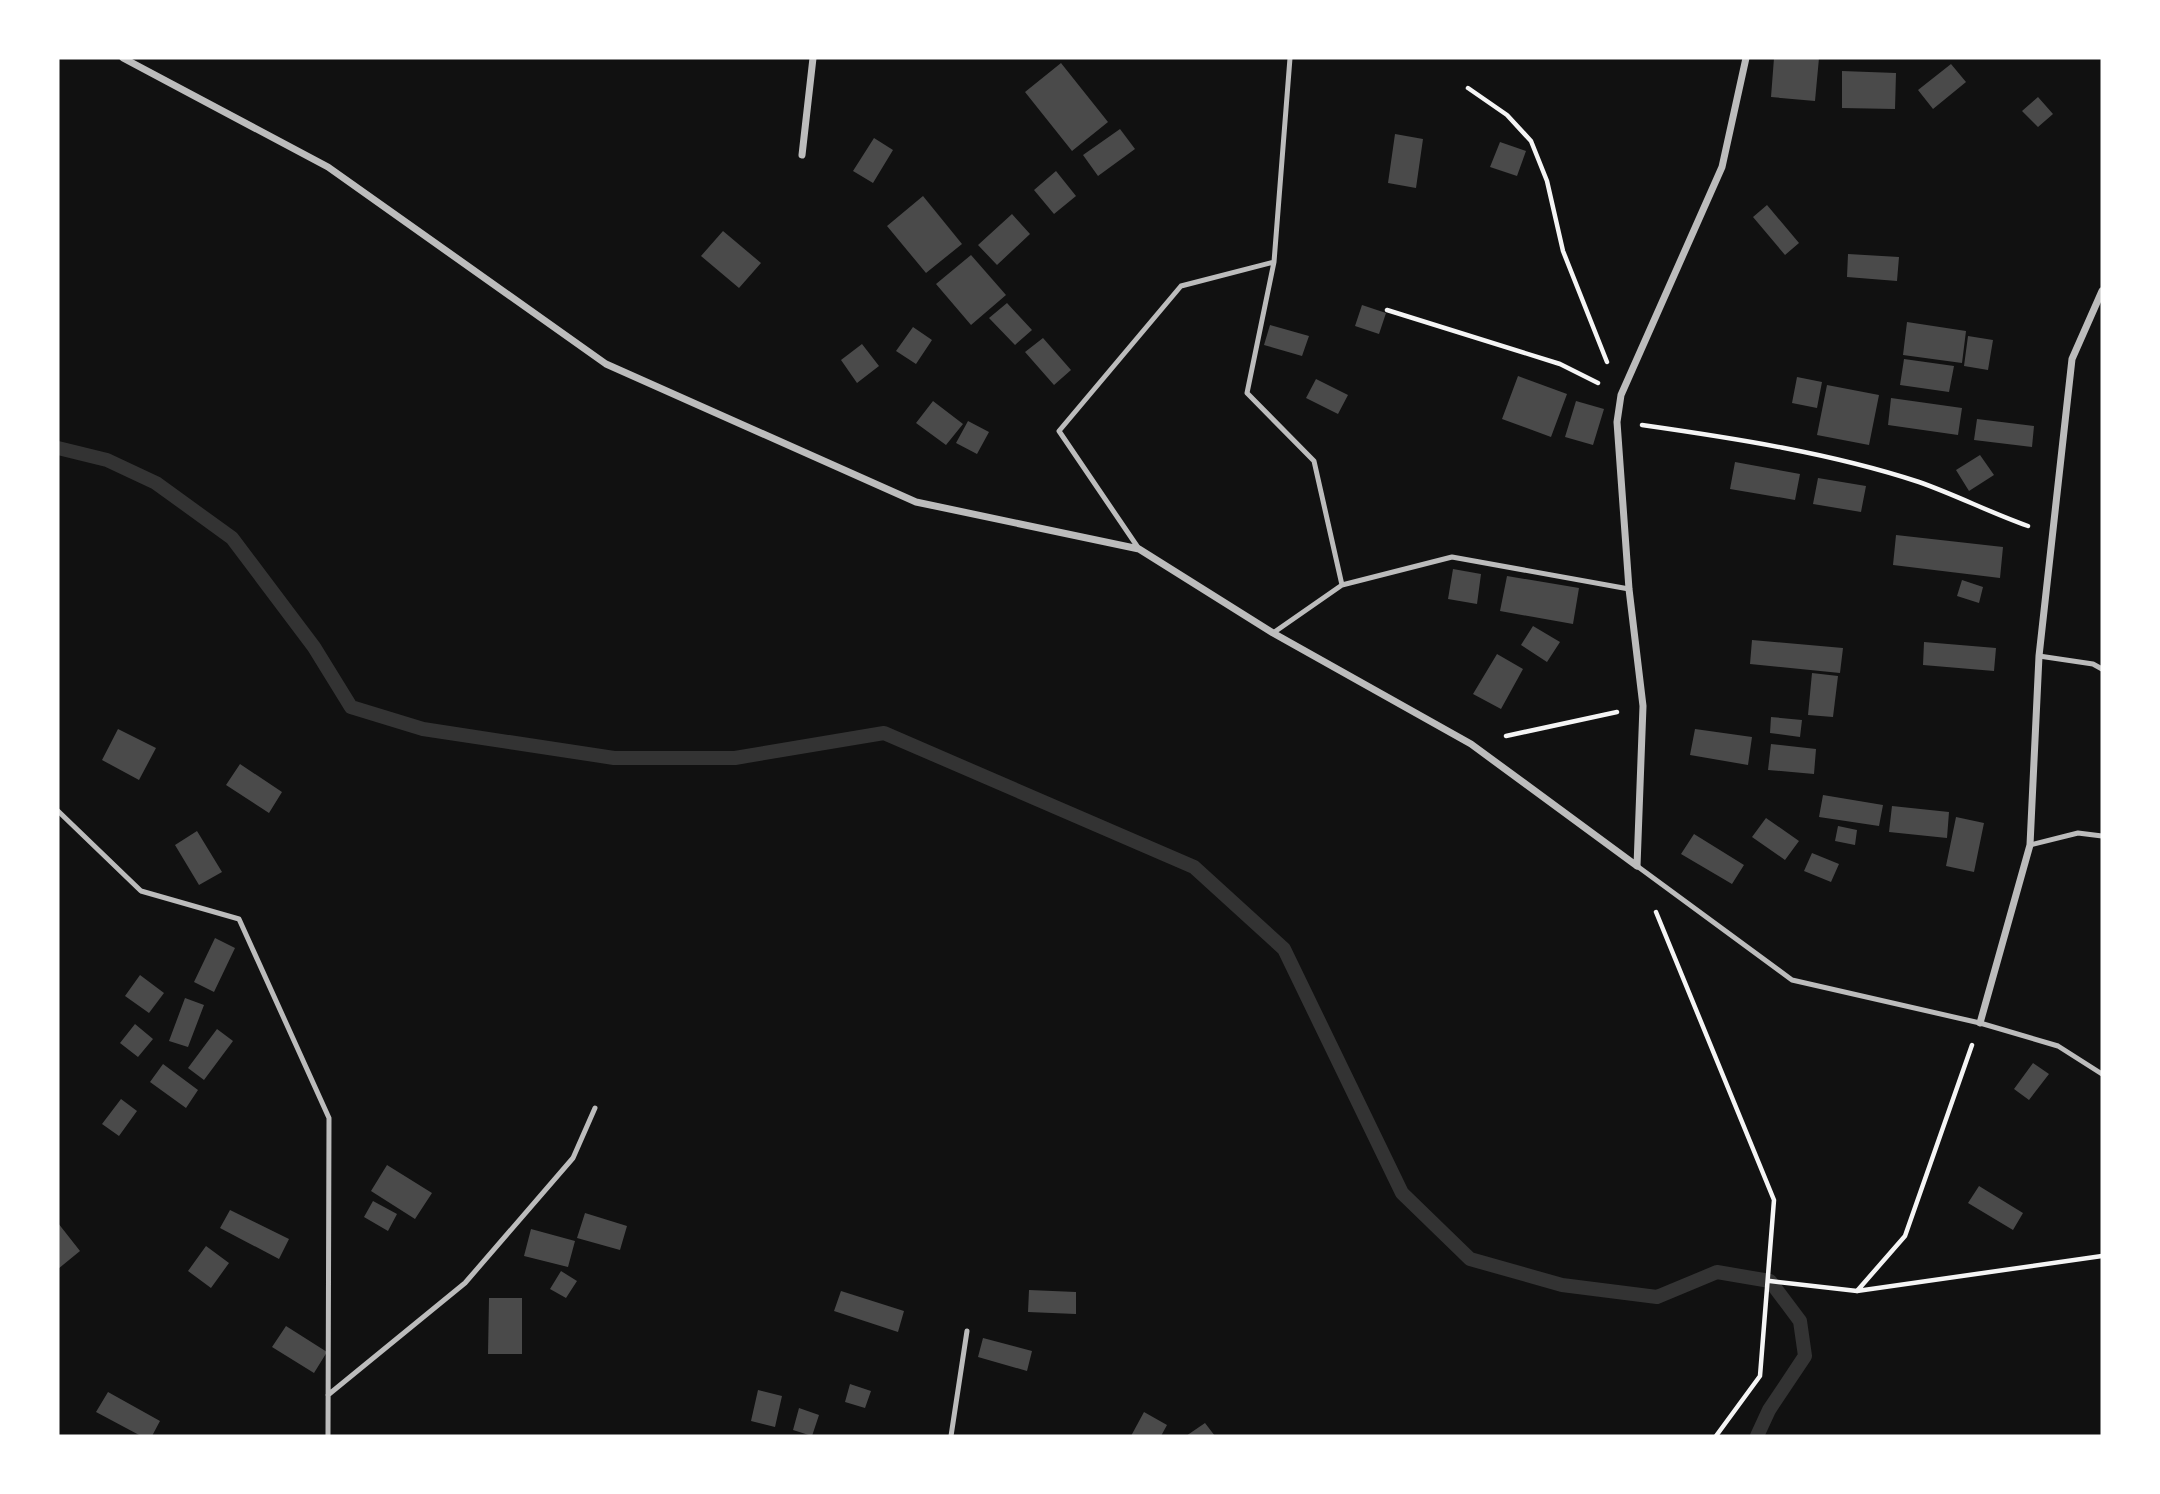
<svg xmlns="http://www.w3.org/2000/svg" width="2160" height="1494" viewBox="0 0 2160 1494" font-family="Raleway,sans-serif">
	<style>
		.lines { fill: none; stroke-linecap: round; stroke-linejoin: round }
		.stream { stroke: #333; stroke-width: 14 }
		.building { fill: #4a4a4a }
		.path { stroke: #f5f5f5; stroke-width: 4.5 }
		.service { stroke: #bcbcbc; stroke-width: 5 }
		.minor { stroke: #bcbcbc; stroke-width: 7 }
	</style>
	<rect width="100%" height="100%" fill="#111"/>
	<g class="lines">
		<path class="stream" d="M 58,448 L 107,460 L 156,483 L 232,538 L 314,647 L 351,707 L 423,729 L 614,758 L 735,758 L 884,733 L 1194,867 L 1284,949 L 1402,1193 L 1470,1259 L 1562,1285 L 1657,1297 L 1717,1272 L 1770,1281 L 1800,1321 L 1805,1356 L 1769,1410 L 1757,1436"/>
	</g>
	<path class="building" d="M 1774,58 L 1819,58 L 1815,101 L 1771,97 Z
		M 1061,63 L 1108,122 L 1072,151 L 1025,92 Z
		M 1951,64 L 1966,82 L 1933,109 L 1918,90 Z
		M 1842,71 L 1896,73 L 1895,109 L 1842,108 Z
		M 2038,97 L 2053,114 L 2038,127 L 2022,111 Z
		M 1120,129 L 1135,149 L 1098,176 L 1083,155 Z
		M 1395,134 L 1423,139 L 1416,188 L 1388,183 Z
		M 874,138 L 893,150 L 873,183 L 853,171 Z
		M 1500,142 L 1526,151 L 1517,176 L 1490,167 Z
		M 1056,171 L 1076,196 L 1054,214 L 1034,190 Z
		M 923,196 L 962,244 L 926,273 L 887,226 Z
		M 1767,205 L 1799,243 L 1785,255 L 1753,217 Z
		M 1012,214 L 1030,234 L 997,265 L 978,245 Z
		M 723,231 L 761,263 L 739,288 L 701,256 Z
		M 1848,254 L 1899,257 L 1897,281 L 1847,277 Z
		M 971,255 L 1006,295 L 971,325 L 936,284 Z
		M 1007,303 L 1032,330 L 1015,345 L 989,318 Z
		M 1362,305 L 1386,313 L 1379,334 L 1355,326 Z
		M 1907,322 L 1966,331 L 1962,363 L 1903,355 Z
		M 1270,325 L 1309,336 L 1302,356 L 1264,345 Z
		M 913,327 L 932,340 L 916,364 L 896,351 Z
		M 1968,336 L 1993,340 L 1988,370 L 1964,366 Z
		M 1043,338 L 1071,370 L 1054,385 L 1025,352 Z
		M 862,344 L 879,366 L 857,383 L 841,360 Z
		M 1904,359 L 1954,366 L 1949,392 L 1900,385 Z
		M 1518,376 L 1567,394 L 1551,437 L 1502,419 Z
		M 1797,377 L 1822,382 L 1817,408 L 1792,403 Z
		M 1316,379 L 1348,395 L 1338,414 L 1306,398 Z
		M 1827,385 L 1879,395 L 1869,445 L 1817,435 Z
		M 1891,398 L 1962,408 L 1958,435 L 1888,425 Z
		M 933,401 L 963,424 L 946,445 L 916,423 Z
		M 1576,401 L 1604,409 L 1593,445 L 1565,437 Z
		M 1977,419 L 2034,426 L 2032,447 L 1974,440 Z
		M 968,421 L 989,432 L 977,454 L 956,443 Z
		M 1980,455 L 1994,475 L 1969,491 L 1956,470 Z
		M 1735,462 L 1800,474 L 1795,500 L 1730,489 Z
		M 1818,478 L 1866,486 L 1861,512 L 1813,504 Z
		M 1896,535 L 2003,547 L 2000,578 L 1893,565 Z
		M 1453,569 L 1481,574 L 1477,604 L 1448,599 Z
		M 1507,576 L 1579,588 L 1573,624 L 1500,611 Z
		M 1962,580 L 1983,587 L 1979,603 L 1957,596 Z
		M 1533,626 L 1560,642 L 1547,662 L 1521,645 Z
		M 1752,640 L 1843,648 L 1840,673 L 1750,664 Z
		M 1924,642 L 1996,648 L 1994,671 L 1923,665 Z
		M 1497,654 L 1523,669 L 1501,709 L 1473,694 Z
		M 1812,673 L 1838,676 L 1833,717 L 1808,715 Z
		M 1771,717 L 1802,720 L 1800,737 L 1770,733 Z
		M 118,729 L 156,748 L 139,780 L 102,760 Z
		M 1695,729 L 1752,737 L 1748,765 L 1690,755 Z
		M 1771,744 L 1816,749 L 1814,774 L 1768,770 Z
		M 240,764 L 282,792 L 269,813 L 226,785 Z
		M 1823,795 L 1883,805 L 1879,826 L 1819,817 Z
		M 1892,806 L 1949,812 L 1947,838 L 1889,832 Z
		M 1956,817 L 1984,823 L 1974,872 L 1946,866 Z
		M 1766,818 L 1799,841 L 1785,860 L 1752,837 Z
		M 1838,826 L 1857,830 L 1855,845 L 1835,841 Z
		M 197,831 L 222,872 L 199,885 L 175,845 Z
		M 1694,834 L 1744,865 L 1732,884 L 1681,854 Z
		M 1812,853 L 1839,864 L 1831,882 L 1804,871 Z
		M 215,938 L 235,948 L 214,992 L 194,982 Z
		M 140,975 L 164,993 L 149,1013 L 125,996 Z
		M 185,998 L 204,1005 L 188,1047 L 169,1041 Z
		M 135,1024 L 153,1039 L 138,1057 L 120,1043 Z
		M 217,1029 L 233,1041 L 204,1080 L 188,1068 Z
		M 2033,1063 L 2049,1074 L 2029,1100 L 2014,1089 Z
		M 163,1064 L 198,1090 L 186,1108 L 150,1082 Z
		M 121,1099 L 137,1111 L 119,1136 L 102,1124 Z
		M 387,1165 L 432,1193 L 415,1219 L 371,1191 Z
		M 1979,1186 L 2023,1213 L 2013,1230 L 1968,1203 Z
		M 373,1201 L 397,1214 L 388,1231 L 364,1217 Z
		M 230,1210 L 289,1239 L 279,1259 L 220,1228 Z
		M 585,1213 L 627,1226 L 620,1250 L 577,1238 Z
		M 58,1223 L 80,1251 L 58,1269 Z
		M 531,1229 L 575,1241 L 568,1267 L 524,1256 Z
		M 206,1246 L 229,1263 L 211,1288 L 188,1271 Z
		M 561,1271 L 577,1281 L 566,1298 L 550,1289 Z
		M 1029,1290 L 1076,1292 L 1076,1314 L 1028,1312 Z
		M 841,1291 L 904,1311 L 898,1332 L 834,1311 Z
		M 489,1298 L 522,1298 L 522,1354 L 488,1354 Z
		M 286,1326 L 327,1352 L 314,1373 L 272,1347 Z
		M 983,1338 L 1032,1351 L 1027,1371 L 978,1357 Z
		M 850,1384 L 871,1391 L 865,1408 L 845,1402 Z
		M 758,1390 L 782,1396 L 775,1427 L 751,1421 Z
		M 108,1392 L 160,1421 L 152,1436 L 141,1436 L 96,1412 Z
		M 799,1408 L 819,1415 L 812,1436 L 793,1430 Z
		M 1144,1412 L 1167,1425 L 1161,1436 L 1131,1436 Z
		M 1205,1423 L 1215,1436 L 1186,1436 Z"/>
	<g class="lines">
		<path class="path" d="M 1468,88 L 1507,115 L 1531,141 L 1547,181 L 1563,251 L 1607,362
			M 1387,310 L 1560,364 L 1598,383
			M 1642,425 C 1733,438 1831,453 1919,482 C 1956,495 1991,513 2028,526
			M 1506,736 L 1617,712
			M 1656,912 L 1774,1200 L 1760,1376 L 1716,1436
			M 1770,1281 L 1857,1291 L 2102,1256
			M 1857,1291 L 1905,1236 L 1972,1045"/>
		<path class="service" d="M 1139,549 L 1059,431 L 1181,286 L 1274,262
			M 1342,585 L 1452,557 L 1629,589
			M 1273,633 L 1342,585 L 1314,461 L 1247,393 L 1274,262 L 1290,58
			M 2039,656 L 2093,664 L 2102,669
			M 58,811 L 141,891 L 239,919 L 329,1118 L 328,1436
			M 2030,845 L 2078,833 L 2102,836
			M 1637,866 L 1792,980 L 1980,1023 L 2058,1046 L 2102,1074
			M 328,1395 L 465,1283 L 573,1158 L 595,1108
			M 951,1436 L 967,1331"/>
		<path class="minor" d="M 123,58 L 328,167 L 606,364 L 916,502 L 1139,549 L 1273,633 L 1471,744 L 1637,866
			M 802,155 L 813,58
			M 1637,866 L 1643,706 L 1629,589 L 1617,422 L 1621,395 L 1722,167 L 1746,58
			M 1980,1023 L 2030,845 L 2039,656 L 2072,359 L 2102,291"/>
	</g>
	<rect width="2160" height="1494" fill="none" stroke="#ffffff" stroke-width="119"/>
</svg>
